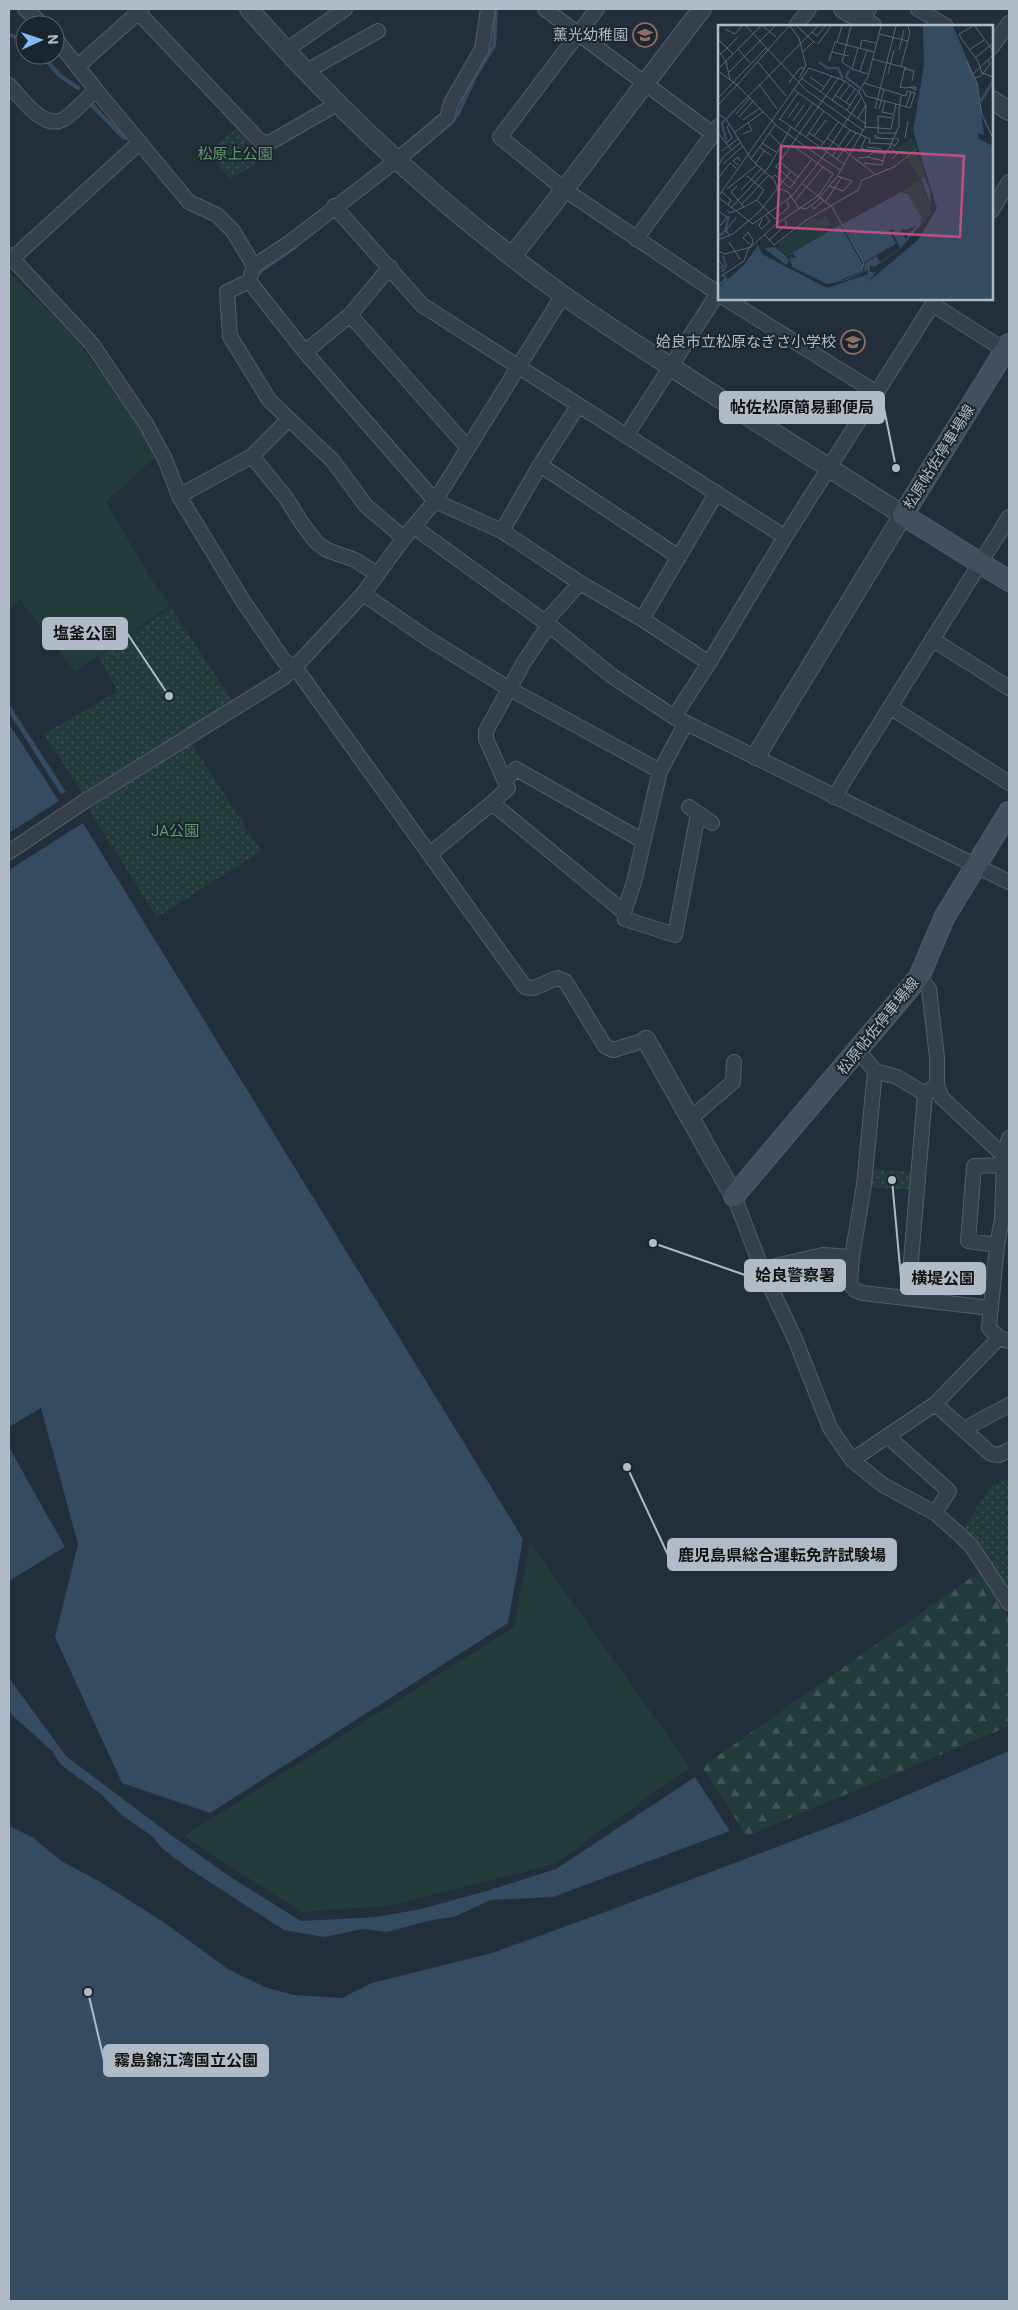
<svg xmlns="http://www.w3.org/2000/svg" width="1018" height="2310" viewBox="0 0 1018 2310" font-family="Roboto,'Noto Sans JP',sans-serif">
	<style>
		.green { fill: #243b3b }
		.forest { fill: url(#forest-firs) }
		.park { fill: url(#park-dots) }
		.water { fill: #354b62 }
		.lines { fill: none; stroke-linecap: round; stroke-linejoin: round }
		.stream { stroke: #354b62; stroke-width: 4 }
		.minor-casing { stroke: #535e68; stroke-width: 16 }
		.tertiary-casing { stroke: #535e68; stroke-width: 20 }
		.secondary-casing { stroke: #535e68; stroke-width: 22 }
		.minor { stroke: #35404b; stroke-width: 14 }
		.tertiary { stroke: #35404b; stroke-width: 18 }
		.secondary { stroke: #434f5e; stroke-width: 20 }
		.labels { text-anchor: middle; dominant-baseline: central; stroke-width: 4; stroke-linejoin: round; paint-order: stroke }
		.poi-label { font-size: 15px; fill: #b0bbc7; stroke: #1b252f; text-anchor: end }
		.park-label { font-size: 15px; fill: #67986e; stroke: #1b252f }
		.street-label { font-size: 15px; fill: #b0bbc7; stroke: #1b252f }
		.inset-river { fill: none; stroke: #354b62; stroke-width: 2.5 }
		.inset-road { fill: none; stroke: #5b6672; stroke-width: 1 }
		.view { fill: #bc5181; fill-opacity: 0.15; stroke: #bc5181; stroke-width: 2.5 }
		.inset-edge { fill: none; stroke: #b0bbc7; stroke-width: 2.5 }
		.leader { fill: none; stroke: #b0bbc7; stroke-width: 2 }
		.callout-dot { fill: #b0bbc7; stroke: #1b252f; stroke-width: 2 }
		.callout { fill: #b0bbc7; stroke: #b0bbc7; stroke-width: 2 }
		.callout-label { font-size: 16px; text-anchor: middle; font-weight: bold; fill: #111 }
	</style>
	<defs>
		<pattern id="forest-firs" width="22" height="20" patternUnits="userSpaceOnUse" patternTransform="scale(1.25)"><rect width="22" height="20" fill="#243b3b"/><path d="M5 1l3.5 6h-7zM16 11l3.5 6h-7z" fill="#415556"/></pattern>
		<pattern id="park-dots" width="8" height="8" patternUnits="userSpaceOnUse" patternTransform="scale(1.25)"><rect width="8" height="8" fill="#243b3b"/><path d="M2 2h.1M6 6h.1" fill="none" stroke="#415556" stroke-width="1.8" stroke-linecap="round"/></pattern>
	</defs>
	<rect width="100%" height="100%" fill="#222e3a"/>
	<path class="green" d="M 9,272 L 77,340 L 135,421 L 156,456 L 106,502 L 148,574 L 170,606 L 75,672 L 20,600 L 9,608 Z
		M 530,1543 L 690,1767 L 554,1864 L 388,1906 L 301,1912 L 184,1836 L 514,1627 Z"/>
	<path class="forest" d="M 979,1572 L 1009,1618 L 1009,1726 L 747,1836 L 702,1767 Z"/>
	<path class="park" d="M 237,128 L 264,159 L 230,179 L 207,152 Z
		M 171,608 L 233,702 L 84,796 L 44,734 L 118,691 L 98,657 Z
		M 191,743 L 261,851 L 157,917 L 87,807 Z
		M 872,1169 L 914,1172 L 913,1190 L 871,1187 Z
		M 1009,1478 L 1009,1600 L 961,1532 L 991,1486 Z"/>
	<path class="water" d="M 9,704 L 66,792 L 61,794 L 9,713 Z
		M 9,724 L 59,801 L 9,833 Z
		M 83,823 L 523,1539 L 508,1623 L 210,1813 L 122,1783 L 55,1637 L 78,1544 L 41,1408 L 9,1427 L 9,870 Z
		M 10,1449 L 65,1547 L 9,1581 L 9,1450 Z
		M 9,1678 L 66,1756 L 171,1835 L 229,1876 L 301,1921 L 376,1917 L 421,1909 L 490,1890 L 556,1869 L 695,1777 L 730,1831 L 553,1897 L 491,1900 L 454,1917 L 432,1920 L 387,1932 L 363,1929 L 324,1937 L 284,1930 L 188,1868 L 163,1849 L 152,1836 L 123,1816 L 101,1794 L 61,1765 L 52,1751 L 12,1715 L 9,1707 Z
		M 1009,1751 L 1009,2301 L 9,2301 L 9,1826 L 32,1837 L 63,1862 L 97,1880 L 162,1921 L 228,1969 L 267,1988 L 294,1995 L 342,1998 L 372,1983 L 492,1953 L 616,1908 L 861,1815 Z"/>
	<g class="lines">
		<path class="stream" d="M 11,35 L 25,42
			M 42,55 L 59,75 L 78,88
			M 89,102 L 124,138
			M 451,122 L 458,114 L 476,75 L 494,46 L 496,9
			M 259,272 L 295,247"/>
		<g class="minor-casing">
			<path id="minor" d="M 25,9 L 43,25
				M 135,9 L 260,141 L 269,143 L 337,104
				M 488,9 L 482,49 L 451,103 L 447,118 L 397,160 L 289,243 L 254,266 L 249,281 L 305,352 L 435,501 L 502,531 L 580,583 L 642,619 L 709,663
				M 545,9 L 713,134
				M 597,9 L 500,137 L 565,190 L 719,294
				M 918,9 L 946,26
				M 862,20 L 869,9
				M 796,26 L 809,9
				M 55,38 L 96,90 L 189,202 L 217,215 L 233,231 L 254,266
				M 992,47 L 1009,23
				M 285,51 L 345,9
				M 78,66 L 142,9
				M 305,72 L 378,31
				M 9,85 C 21,97 43,131 64,119 C 75,112 86,99 96,90
				M 334,206 L 422,305 L 785,537
				M 992,210 L 1009,182
				M 636,239 L 719,126
				M 9,255 L 92,344 L 146,424 L 165,459 L 179,496 L 241,598 L 284,661 L 295,667 L 525,987 L 534,988 L 557,978 L 565,981 L 605,1046 L 613,1050 L 646,1040
				M 12,259 L 140,142
				M 249,281 L 227,292 L 230,336 L 269,400 L 333,461 L 366,506 L 404,538
				M 726,299 L 877,393
				M 932,304 L 1009,353
				M 350,315 L 468,448
				M 305,352 L 350,315 L 390,267
				M 288,420 L 252,456 L 286,498 L 301,522 L 316,542 L 327,550 L 355,560 L 377,574
				M 626,436 L 718,293
				M 540,465 L 679,557
				M 179,496 L 252,456
				M 414,527 L 549,625 L 612,676 L 674,717 L 1009,882
				M 502,531 L 540,465 L 578,406
				M 363,594 L 430,640 L 508,688 L 660,771
				M 642,619 L 716,494
				M 545,622 L 580,583
				M 549,625 L 524,662 L 486,731 L 486,739 L 508,788 L 492,803 L 624,912 L 634,882 L 660,771 L 686,723
				M 932,639 L 1009,688
				M 890,707 L 1009,783
				M 674,717 L 709,663 L 785,537 L 936,299
				M 506,779 L 516,769 L 643,841
				M 834,797 L 1009,517
				M 689,807 L 712,823
				M 9,852 L 85,801 L 283,678 L 295,667 L 363,594 L 404,538 L 435,501 L 563,295
				M 430,854 L 492,803
				M 624,912 L 625,919 L 675,935 L 698,814
				M 919,977 L 929,989 L 937,1057 L 937,1084 L 941,1097 L 1004,1156
				M 858,1050 L 875,1071 L 864,1185 L 852,1257 L 850,1284 L 855,1290 L 863,1293 L 990,1308
				M 875,1071 L 897,1077 L 925,1094
				M 690,1119 L 733,1082 L 734,1062
				M 1009,1138 L 1004,1156 L 1002,1219 L 997,1245 L 989,1328 L 999,1338 L 1009,1341
				M 734,1196 L 762,1269 L 795,1339 L 830,1428 L 852,1460 L 883,1485 L 935,1513 L 959,1534 L 972,1547 L 1009,1603
				M 997,1245 L 968,1241 L 974,1166 L 1004,1165
				M 775,1266 L 823,1255 L 852,1257
				M 908,1297 L 925,1094 L 937,1084
				M 935,1404 L 991,1454 L 999,1455 L 1009,1450
				M 964,1429 L 1009,1405
				M 887,1436 L 949,1491 L 935,1513
				M 852,1460 L 935,1404 L 999,1338"/>
		</g>
		<g class="tertiary-casing">
			<path id="tertiary" d="M 249,9 C 342,115 448,212 563,295 C 608,327 656,357 702,387 C 769,430 836,473 903,515 L 756,756
				M 843,9 L 872,26
				M 992,100 L 1009,111
				M 512,256 C 578,175 638,91 702,9
				M 646,1040 L 734,1196"/>
		</g>
		<g class="secondary-casing">
			<path id="secondary" d="M 1009,344 L 903,515 L 1009,581
				M 734,1196 L 919,977 L 945,916 L 1009,812"/>
		</g>
		<use href="#minor" class="minor"/>
		<use href="#tertiary" class="tertiary"/>
		<use href="#secondary" class="secondary"/>
	</g>
	<defs>
		<g id="school-ring" transform="scale(1.25)"><circle r="9.5" fill="#1b252f" stroke="#8d6e63" stroke-width="1.5"/><path d="M0-5L7-2L0 1L-7-2ZM-4 1L0 2.5L4 1V4Q0 6-4 4Z" fill="#8d6e63"/></g>
	</defs>
	<g fill-rule="evenodd">
		<use href="#school-ring" x="645" y="35"/>
		<use href="#school-ring" x="853" y="342"/>
	</g>
	<g class="labels">
		<g class="poi-label">
			<text x="628" y="35">薫光幼稚園</text>
			<text x="836" y="342">姶良市立松原なぎさ小学校</text>
		</g>
		<g class="park-label">
			<text x="235" y="154">松原上公園</text>
			<text x="175" y="831">JA公園</text>
		</g>
		<g class="street-label">
			<text transform="translate(939 457) rotate(-58)">松原帖佐停車場線</text>
			<text transform="translate(878 1026) rotate(-51)">松原帖佐停車場線</text>
		</g>
	</g>
	<g transform="translate(718 25)">
		<rect width="275" height="275" fill="#222e3a"/>
		<path d="M 202,155 L 212,179 L 212,186 L 205,195 L 190,168 L 184,166 ZM 108,191 L 113,199 L 107,203 L 109,207 L 68,230 L 60,223 L 62,217 L 96,192 L 100,196 Z" fill="#243b3b"/>
		<path d="M 198,125 L 208,151 L 202,154 L 188,131 Z" fill="#243b3b"/>
		<path d="M 194,112 L 199,123 L 185,132 L 179,124 Z" fill="#243b3b"/>
		<path d="M 205,1 L 235,1 L 259,58 L 266,110 L 260,108 L 260,113 L 272,120 L 275,118 L 275,274 L 0,274 L 0,263 L 26,240 L 40,220 L 44,229 L 109,263 L 150,249 L 149,244 L 148,246 L 129,255 L 109,259 L 74,242 L 72,232 L 78,233 L 75,228 L 68,232 L 72,235 L 68,240 L 46,223 L 57,222 L 68,231 L 122,200 L 145,240 L 142,247 L 123,255 L 126,255 L 146,246 L 147,238 L 158,231 L 162,237 L 182,223 L 174,207 L 182,203 L 188,215 L 190,209 L 209,192 L 213,186 L 212,177 L 203,154 L 207,152 L 212,166 L 213,188 L 182,224 L 158,241 L 152,241 L 152,247 L 158,247 L 150,257 L 200,215 L 219,183 L 195,106 L 206,40 ZM 183,167 L 190,169 L 204,193 L 201,200 L 189,204 L 171,205 L 178,219 L 146,237 L 125,199 Z" fill="#354b62"/>
		<path class="inset-river" d="M 101,37 L 109,43 L 120,43 L 125,54M 131,45 L 128,52 L 142,63M 263,76 L 275,56M 7,95 L 4,98 L 8,115M 0,212 L 7,206 L 11,191M 4,247 L 8,241 L 5,231M 0,261 L 8,254 L 6,250"/>
		<path class="inset-road" d="M 28,1 L 88,65 L 145,105M 45,1 L 58,12M 71,1 L 19,60 L 60,102 L 104,133 L 115,117 L 157,149M 72,1 L 81,13 L 88,41 L 81,53M 79,1 L 97,18M 133,1 L 124,37 L 134,44M 255,1 L 241,9 L 243,13 L 260,36 L 264,48 L 275,52M 257,1 L 275,26M 7,4 L 17,9 L 24,1M 94,7 L 99,11 L 107,1M 161,9 L 190,16M 0,14 L 15,29M 119,17 L 124,1M 100,19 L 113,1M 140,23 L 134,44 L 150,49M 142,23 L 144,15 L 158,18M 20,24 L 32,38M 181,25 L 186,5M 251,25 L 266,15M 0,26 L 8,36 L 12,55M 85,27 L 96,16M 114,27 L 131,31M 3,29 L 20,12M 257,33 L 275,18M 154,34 L 189,43M 111,36 L 117,17 L 156,27M 40,37 L 68,71M 249,37 L 259,58 L 264,90 L 275,113M 183,41 L 192,8 L 190,1M 0,44 L 43,1M 187,44 L 196,46 L 194,56M 0,46 L 19,60 L 0,80M 142,46 L 149,25M 11,47 L 57,1M 170,49 L 176,25M 255,49 L 275,30M 92,52 L 106,62M 83,53 L 148,99M 257,53 L 263,51 L 272,39 L 270,35M 71,58 L 82,43 L 87,43M 146,58 L 184,70M 41,59 L 59,84M 182,62 L 188,63 L 192,62 L 198,62 L 198,65 L 192,62M 182,63 L 187,42M 75,64 L 132,105 L 152,114 L 151,118 L 173,119 L 181,101 L 181,83 L 182,80 L 182,77 L 183,72 L 184,70 L 188,71 L 189,66 L 197,68 L 192,83 L 188,82 L 182,80 L 178,79 L 148,71 L 144,64M 103,67 L 114,51M 117,70 L 132,80M 0,73 L 48,23M 122,73 L 132,60M 114,75 L 127,56M 167,76 L 164,87 L 175,89M 128,77 L 137,64M 188,82 L 193,67M 157,84 L 178,1M 161,84 L 166,64M 129,85 L 150,52 L 163,1M 0,89 L 8,94 L 33,134 L 57,156 L 59,163M 18,89 L 33,72M 21,92 L 36,75M 70,93 L 81,77M 140,93 L 148,80M 174,93 L 160,91 L 160,108 L 179,108M 8,94 L 100,1M 62,94 L 126,139M 25,95 L 42,83M 61,95 L 80,68M 75,96 L 86,80M 147,102 L 173,104 L 178,79M 76,105 L 95,78M 17,107 L 45,87M 0,108 L 14,125M 51,108 L 64,121M 91,108 L 106,118M 25,109 L 34,105 L 30,98M 96,111 L 108,95M 88,112 L 106,86M 148,112 L 143,123 L 155,127 L 168,129 L 173,119M 109,113 L 115,117 L 143,73M 161,113 L 157,110 L 157,113 L 176,114M 187,113 L 190,96M 8,118 L 14,113 L 9,102 L 12,100M 44,118 L 58,127M 173,118 L 177,121 L 181,115 L 177,113M 74,120 L 115,149M 172,121 L 179,129 L 174,134M 41,122 L 54,131M 149,122 L 164,124M 102,123 L 121,96M 4,126 L 21,113M 114,131 L 132,105M 149,132 L 166,136M 140,133 L 150,132 L 155,127M 33,134 L 57,100M 119,134 L 138,108M 62,137 L 81,153M 146,138 L 164,140 L 167,129M 5,139 L 25,121M 37,139 L 46,126M 20,140 L 15,136 L 20,132 L 22,136M 0,141 L 5,132 L 23,117M 57,141 L 78,159M 58,142 L 121,52M 29,151 L 46,165 L 39,175M 1,152 L 12,138 L 18,143M 53,153 L 57,150 L 72,163 L 94,134M 85,159 L 114,182 L 146,238 L 143,247M 19,161 L 13,167 L 26,182 L 39,175 L 57,194 L 71,182 L 69,176M 111,161 L 125,166 L 134,156 L 119,151M 59,163 L 70,167 L 81,183M 9,164 L 39,140M 23,165 L 44,143M 4,167 L 13,175 L 10,180M 0,172 L 91,43 L 127,56 L 141,67 L 148,81 L 147,102 L 119,152 L 103,171M 0,172 L 35,199 L 74,171 L 104,133 L 122,145M 77,176 L 105,142M 108,176 L 123,153M 24,179 L 51,150M 94,181 L 96,184 L 106,175M 13,183 L 51,142 L 73,102M 83,183 L 88,184 L 104,172M 9,185 L 12,188 L 26,182M 44,194 L 41,201 L 44,204 L 52,196 L 48,191M 0,198 L 3,200 L 9,192 L 2,187M 11,210 L 8,205 L 18,193M 47,210 L 56,220 L 87,196 L 140,165 L 144,155 L 176,142 L 199,124M 0,215 L 15,209 L 42,186 L 73,146M 51,215 L 69,199 L 67,195M 11,217 L 22,234M 32,219 L 25,213 L 30,207 L 35,215 L 33,222M 0,226 L 7,229 L 33,222 L 57,200 L 101,170 L 115,149M 0,245 L 5,241 L 0,234M 3,251 L 26,236 L 31,222"/>
		<path class="view" d="M 63,121 L 246,131 L 242,212 L 59,202 Z"/>
		<rect width="275" height="275" class="inset-edge"/>
	</g>
	<path class="leader" d="M896 468L884 408M169 696L127 633M653 1243L745 1275M892 1180L901 1278M627 1467L668 1555M88 1992L104 2060"/>
	<g class="callout-dot">
		<circle cx="896" cy="468" r="5"/>
		<circle cx="169" cy="696" r="5"/>
		<circle cx="653" cy="1243" r="5"/>
		<circle cx="892" cy="1180" r="5"/>
		<circle cx="627" cy="1467" r="5"/>
		<circle cx="88" cy="1992" r="5"/>
	</g>
	<g class="callout">
		<rect x="720" y="392" width="164" height="31" rx="5"/>
		<rect x="43" y="618" width="84" height="31" rx="5"/>
		<rect x="745" y="1260" width="100" height="31" rx="5"/>
		<rect x="901" y="1263" width="84" height="31" rx="5"/>
		<rect x="668" y="1539" width="228" height="31" rx="5"/>
		<rect x="104" y="2045" width="164" height="31" rx="5"/>
	</g>
	<g class="callout-label">
		<text x="802" y="413">帖佐松原簡易郵便局</text>
		<text x="85" y="639">塩釜公園</text>
		<text x="795" y="1281">姶良警察署</text>
		<text x="943" y="1284">横堤公園</text>
		<text x="782" y="1561">鹿児島県総合運転免許試験場</text>
		<text x="186" y="2066">霧島錦江湾国立公園</text>
	</g>
	<rect width="1018" height="2310" fill="none" stroke="#b0bbc7" stroke-width="20"/>
	<g transform="translate(40 40) rotate(87)"><circle r="24" fill="#1b252f" stroke="#57616c"/>
	<path d="M0-4L9 19L0 12L-9 19Z" fill="#83baf9"/>
	<text y="-8" font-size="14" font-weight="bold" text-anchor="middle" fill="#b0bbc7">N</text>
	</g>
</svg>
